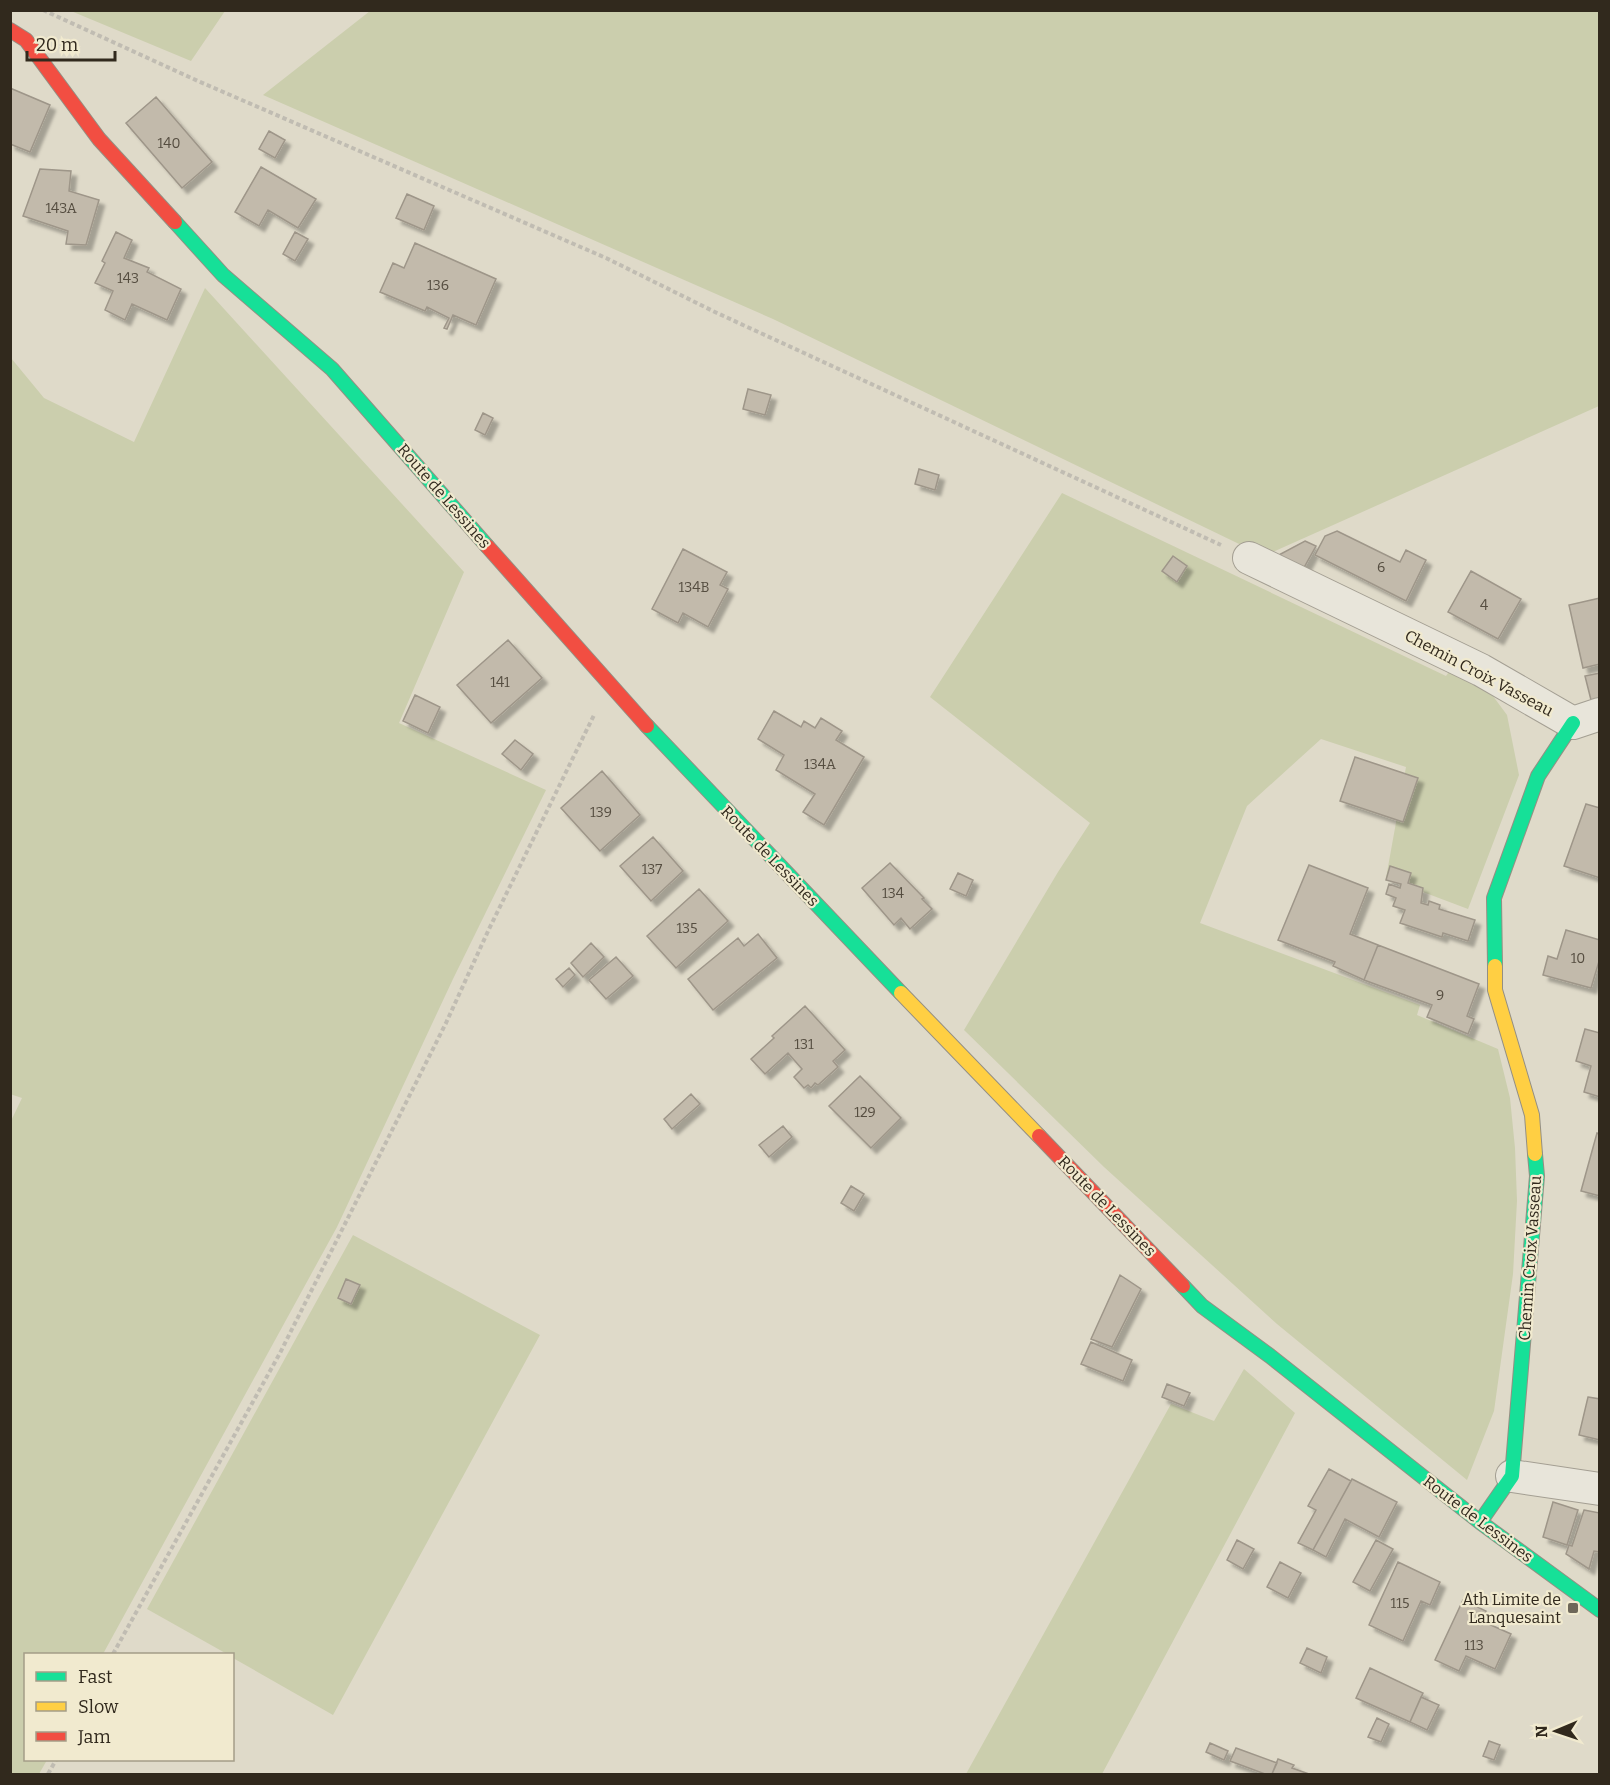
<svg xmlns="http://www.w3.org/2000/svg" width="1610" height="1785" viewBox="0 0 1610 1785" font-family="Bitter,serif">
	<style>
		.green { fill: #cbcead }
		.building { fill: #c2baab; stroke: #9e9689; stroke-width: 1.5; filter: url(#shadow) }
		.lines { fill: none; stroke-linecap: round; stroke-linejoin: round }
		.street-casing { stroke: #a49f93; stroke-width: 34 }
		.fast-casing { stroke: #948f83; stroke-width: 16 }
		.slow-casing { stroke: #948f83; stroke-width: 16 }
		.jam-casing { stroke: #948f83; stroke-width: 16 }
		.path { stroke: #c0bcb2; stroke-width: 4; stroke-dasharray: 4.5 3; stroke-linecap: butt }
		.street { stroke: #e8e5da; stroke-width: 32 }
		.fast { stroke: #16e098; stroke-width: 14 }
		.slow { stroke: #ffcf43; stroke-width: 14 }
		.jam { stroke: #f24e42; stroke-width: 14 }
		.poi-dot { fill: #6e6759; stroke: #f1eacf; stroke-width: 2 }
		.labels { text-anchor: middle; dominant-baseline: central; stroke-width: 4.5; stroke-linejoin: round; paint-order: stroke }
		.number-label { font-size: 14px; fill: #554d40 }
		.street-label { font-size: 16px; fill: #31291d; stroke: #f1eacf }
		.poi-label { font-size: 16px; fill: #31291d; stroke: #f1eacf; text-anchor: end }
	</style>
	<defs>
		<filter id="shadow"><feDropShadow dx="5.5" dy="5.5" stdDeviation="1.5" flood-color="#0004"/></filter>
	</defs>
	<rect width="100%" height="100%" fill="#dfdac9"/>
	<path class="green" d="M 71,11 L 225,10 L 225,11 L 191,61 Z
		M 370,11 L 1599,11 L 1599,406 L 1264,556 L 773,319 L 263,95 Z
		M 205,288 L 464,572 L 399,723 L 546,790 L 453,979 L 337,1227 L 103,1654 L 26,1654 L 26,1760 L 47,1760 L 39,1774 L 11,1774 L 10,1123 L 22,1098 L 10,1094 L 11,358 L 44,398 L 134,442 Z
		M 1062,493 L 1446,676 L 1451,669 L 1487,688 L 1507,715 L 1519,775 L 1468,909 L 1386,878 L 1406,767 L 1321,739 L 1247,806 L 1200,923 L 1420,1005 L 1417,1015 L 1498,1049 L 1510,1098 L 1515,1148 L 1517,1201 L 1513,1274 L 1494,1411 L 1467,1480 L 1277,1324 L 1104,1167 L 964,1030 L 1058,872 L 1090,823 L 930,697 Z
		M 353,1235 L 540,1335 L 333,1715 L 233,1658 L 232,1654 L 227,1654 L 147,1609 Z
		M 1244,1369 L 1295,1413 L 1102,1774 L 966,1774 L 1171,1404 L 1214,1421 Z"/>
	<path class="building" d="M 10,88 L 50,105 L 30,152 L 10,144 Z
		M 156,97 L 212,162 L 182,188 L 126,123 Z
		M 269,131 L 285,140 L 275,158 L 259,149 Z
		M 261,167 L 316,199 L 298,228 L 268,210 L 259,226 L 235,212 Z
		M 40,169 L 71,171 L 69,191 L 99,200 L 86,245 L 66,244 L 68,231 L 23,216 Z
		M 407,194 L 434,206 L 424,230 L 396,218 Z
		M 116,232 L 132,240 L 124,258 L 149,268 L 147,272 L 181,289 L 167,320 L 132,304 L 125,320 L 105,310 L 113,291 L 95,283 L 105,263 L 102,261 Z
		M 295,232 L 308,239 L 295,261 L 283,254 Z
		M 415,243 L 496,279 L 476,325 L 453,315 L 447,329 L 444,328 L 449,318 L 427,307 L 425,311 L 380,292 L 393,263 L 404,268 Z
		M 748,389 L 771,395 L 765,415 L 743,409 Z
		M 483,413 L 493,418 L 485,435 L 475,430 Z
		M 919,469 L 939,475 L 935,490 L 915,484 Z
		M 1337,531 L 1400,562 L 1406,550 L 1426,560 L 1406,601 L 1315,555 L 1325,536 Z
		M 1305,541 L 1316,546 L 1302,571 L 1275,557 Z
		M 683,549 L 727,572 L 720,585 L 728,589 L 708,627 L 683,613 L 678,623 L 652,609 Z
		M 1173,556 L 1187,566 L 1177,582 L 1162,571 Z
		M 1471,571 L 1521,599 L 1498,639 L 1448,612 Z
		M 1600,598 L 1600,664 L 1583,668 L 1569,605 Z
		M 508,640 L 542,678 L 491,723 L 457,685 Z
		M 1600,673 L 1600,698 L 1591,700 L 1585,676 Z
		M 415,695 L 440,707 L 428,733 L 403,721 Z
		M 774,711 L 801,727 L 804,721 L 815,728 L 821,718 L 842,731 L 836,740 L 864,757 L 824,825 L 803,812 L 815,794 L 776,770 L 784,755 L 758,739 Z
		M 515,740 L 533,754 L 521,770 L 502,754 Z
		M 1355,757 L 1418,778 L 1403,822 L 1340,801 Z
		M 602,771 L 640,815 L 600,851 L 561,808 Z
		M 1586,804 L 1600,808 L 1600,878 L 1564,866 Z
		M 653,837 L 683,871 L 651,901 L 620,866 Z
		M 890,863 L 924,898 L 922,899 L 932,909 L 910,929 L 901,918 L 894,925 L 862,888 Z
		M 1309,865 L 1368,888 L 1350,934 L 1378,945 L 1364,980 L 1333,966 L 1335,962 L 1278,940 Z
		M 1390,866 L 1411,873 L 1408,883 L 1423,888 L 1421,903 L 1428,905 L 1429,901 L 1440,905 L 1439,909 L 1475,920 L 1468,941 L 1443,933 L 1442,937 L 1400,923 L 1405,910 L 1393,906 L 1396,898 L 1386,894 L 1389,884 L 1400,888 L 1401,884 L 1386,880 Z
		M 958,873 L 973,880 L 966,896 L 950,889 Z
		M 699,889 L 728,921 L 676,968 L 647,936 Z
		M 1566,930 L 1600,940 L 1600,958 L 1591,988 L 1543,975 L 1548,956 L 1557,959 Z
		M 758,934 L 777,958 L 713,1010 L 688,979 L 738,938 L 744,946 Z
		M 591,943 L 604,957 L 583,977 L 571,963 Z
		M 1378,945 L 1479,984 L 1467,1016 L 1474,1019 L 1468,1034 L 1427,1017 L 1432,1005 L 1364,980 Z
		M 616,957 L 633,976 L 606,999 L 589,980 Z
		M 569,968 L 575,975 L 563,987 L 556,979 Z
		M 805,1006 L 845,1050 L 833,1061 L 838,1067 L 818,1085 L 815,1083 L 811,1088 L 808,1085 L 804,1088 L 794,1077 L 802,1069 L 788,1053 L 765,1074 L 751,1059 L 774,1038 L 772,1036 Z
		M 1585,1029 L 1600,1033 L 1600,1097 L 1584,1092 L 1591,1066 L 1576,1061 Z
		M 860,1076 L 901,1118 L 871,1148 L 829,1106 Z
		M 691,1094 L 700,1104 L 672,1129 L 664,1119 Z
		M 783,1126 L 792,1137 L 769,1157 L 759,1145 Z
		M 1597,1133 L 1600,1134 L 1600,1196 L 1581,1191 Z
		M 851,1186 L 864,1194 L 854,1211 L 841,1203 Z
		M 1120,1275 L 1141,1289 L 1112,1347 L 1091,1339 Z
		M 346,1279 L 360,1285 L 351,1304 L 338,1298 Z
		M 1091,1342 L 1132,1360 L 1123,1381 L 1081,1364 Z
		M 1167,1384 L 1190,1393 L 1184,1406 L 1162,1397 Z
		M 1588,1397 L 1600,1399 L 1600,1440 L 1579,1435 Z
		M 1329,1469 L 1351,1481 L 1313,1550 L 1298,1543 L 1316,1510 L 1308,1506 Z
		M 1352,1479 L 1397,1502 L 1379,1537 L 1345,1519 L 1326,1557 L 1313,1550 Z
		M 1553,1502 L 1578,1510 L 1567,1545 L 1543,1537 Z
		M 1584,1510 L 1600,1513 L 1600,1552 L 1594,1551 L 1589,1569 L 1566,1554 L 1569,1545 L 1572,1546 Z
		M 1237,1540 L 1254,1549 L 1243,1569 L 1227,1560 Z
		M 1376,1540 L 1393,1549 L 1370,1591 L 1353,1582 Z
		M 1280,1562 L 1301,1573 L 1288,1598 L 1267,1587 Z
		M 1398,1562 L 1440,1582 L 1430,1605 L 1421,1601 L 1403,1641 L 1369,1625 Z
		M 1463,1600 L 1486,1611 L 1482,1621 L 1511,1634 L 1495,1669 L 1466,1656 L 1459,1671 L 1435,1660 Z
		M 1307,1648 L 1327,1657 L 1321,1673 L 1300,1663 Z
		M 1370,1668 L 1423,1693 L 1410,1722 L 1356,1698 Z
		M 1421,1697 L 1439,1705 L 1427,1730 L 1410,1722 Z
		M 1377,1718 L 1389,1724 L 1381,1742 L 1368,1737 Z
		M 1489,1741 L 1500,1745 L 1494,1760 L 1483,1756 Z
		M 1210,1743 L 1228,1751 L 1224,1760 L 1206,1752 Z
		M 1236,1748 L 1277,1763 L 1272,1774 L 1265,1774 L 1230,1761 Z
		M 1278,1759 L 1294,1765 L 1292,1768 L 1309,1774 L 1272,1774 Z"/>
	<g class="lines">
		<g class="street-casing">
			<path id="street" d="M 1249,558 L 1481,670 L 1573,723 L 1600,714
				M 1512,1476 L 1600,1489"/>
		</g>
		<g class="fast-casing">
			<path id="fast" d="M 175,222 L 223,275 L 332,369 L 487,546
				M 647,726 L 901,993
				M 1495,966 L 1494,898 L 1538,776 L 1573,723
				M 1183,1286 L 1202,1306 L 1270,1356 L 1480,1522 L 1600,1610
				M 1480,1522 L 1512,1476 L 1537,1176 L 1535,1154"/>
		</g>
		<g class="slow-casing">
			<path id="slow" d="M 1495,966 L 1495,990 L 1532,1115 L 1535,1154
				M 901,993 L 1039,1136"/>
		</g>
		<g class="jam-casing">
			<path id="jam" d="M 10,30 L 26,40 L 99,139 L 175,222
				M 487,546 L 647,726
				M 1039,1136 L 1183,1286"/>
		</g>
		<path class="path" d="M 43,10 L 198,81 L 606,258 L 717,313 L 1221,545
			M 113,1654 L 280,1353 L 446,1023 L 489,929 L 594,715
			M 48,1774 L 56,1760"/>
		<use href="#street" class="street"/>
		<use href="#fast" class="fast"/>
		<use href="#slow" class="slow"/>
		<use href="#jam" class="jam"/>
	</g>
	<rect class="poi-dot" x="1567" y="1602" width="12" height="12" rx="3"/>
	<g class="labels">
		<g class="number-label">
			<text x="169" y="143">140</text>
			<text x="61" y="208">143A</text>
			<text x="128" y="278">143</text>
			<text x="438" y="285">136</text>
			<text x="1381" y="567">6</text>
			<text x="694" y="587">134B</text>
			<text x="1484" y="605">4</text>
			<text x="500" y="682">141</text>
			<text x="820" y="764">134A</text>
			<text x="601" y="812">139</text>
			<text x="652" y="869">137</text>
			<text x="893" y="893">134</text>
			<text x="687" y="928">135</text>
			<text x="1578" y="958">10</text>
			<text x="1440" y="995">9</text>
			<text x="804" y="1044">131</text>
			<text x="865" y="1112">129</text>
			<text x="1400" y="1603">115</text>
			<text x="1474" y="1645">113</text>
		</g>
		<g class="street-label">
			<text transform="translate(444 496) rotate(49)">Route de Lessines</text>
			<text transform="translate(1479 673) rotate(28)">Chemin Croix Vasseau</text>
			<text transform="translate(770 856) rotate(46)">Route de Lessines</text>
			<text transform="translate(1107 1206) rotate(46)">Route de Lessines</text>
			<text transform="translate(1530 1258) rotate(-86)">Chemin Croix Vasseau</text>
			<text transform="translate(1478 1519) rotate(37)">Route de Lessines</text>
		</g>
		<g class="poi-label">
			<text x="1561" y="1599">Ath Limite de<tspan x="1561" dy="18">Lanquesaint</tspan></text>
		</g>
	</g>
	<rect width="1610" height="1785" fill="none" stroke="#31291d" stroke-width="24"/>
	<rect x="24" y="1653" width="210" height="108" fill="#f1eacf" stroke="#a49d88" stroke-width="1.5"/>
	<rect x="36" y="1672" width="30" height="9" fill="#16e098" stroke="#a49d88" stroke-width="1.5"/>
	<text x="78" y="1683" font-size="18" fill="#31291d">Fast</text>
	<rect x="36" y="1702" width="30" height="9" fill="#ffcf43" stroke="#a49d88" stroke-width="1.5"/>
	<text x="78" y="1713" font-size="18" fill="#31291d">Slow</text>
	<rect x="36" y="1732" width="30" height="9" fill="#f24e42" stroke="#a49d88" stroke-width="1.5"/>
	<text x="78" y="1743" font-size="18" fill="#31291d">Jam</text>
	<g transform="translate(1556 1731) rotate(268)" stroke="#f1eacf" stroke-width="4.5" paint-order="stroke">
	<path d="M0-4.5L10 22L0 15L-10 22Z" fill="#31291d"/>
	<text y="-9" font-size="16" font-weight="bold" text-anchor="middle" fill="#31291d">N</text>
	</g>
	<path d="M27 51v9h88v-9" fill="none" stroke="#31291d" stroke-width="3"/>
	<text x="36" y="51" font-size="18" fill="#31291d" stroke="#f1eacf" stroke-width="4.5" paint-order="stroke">20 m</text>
</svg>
